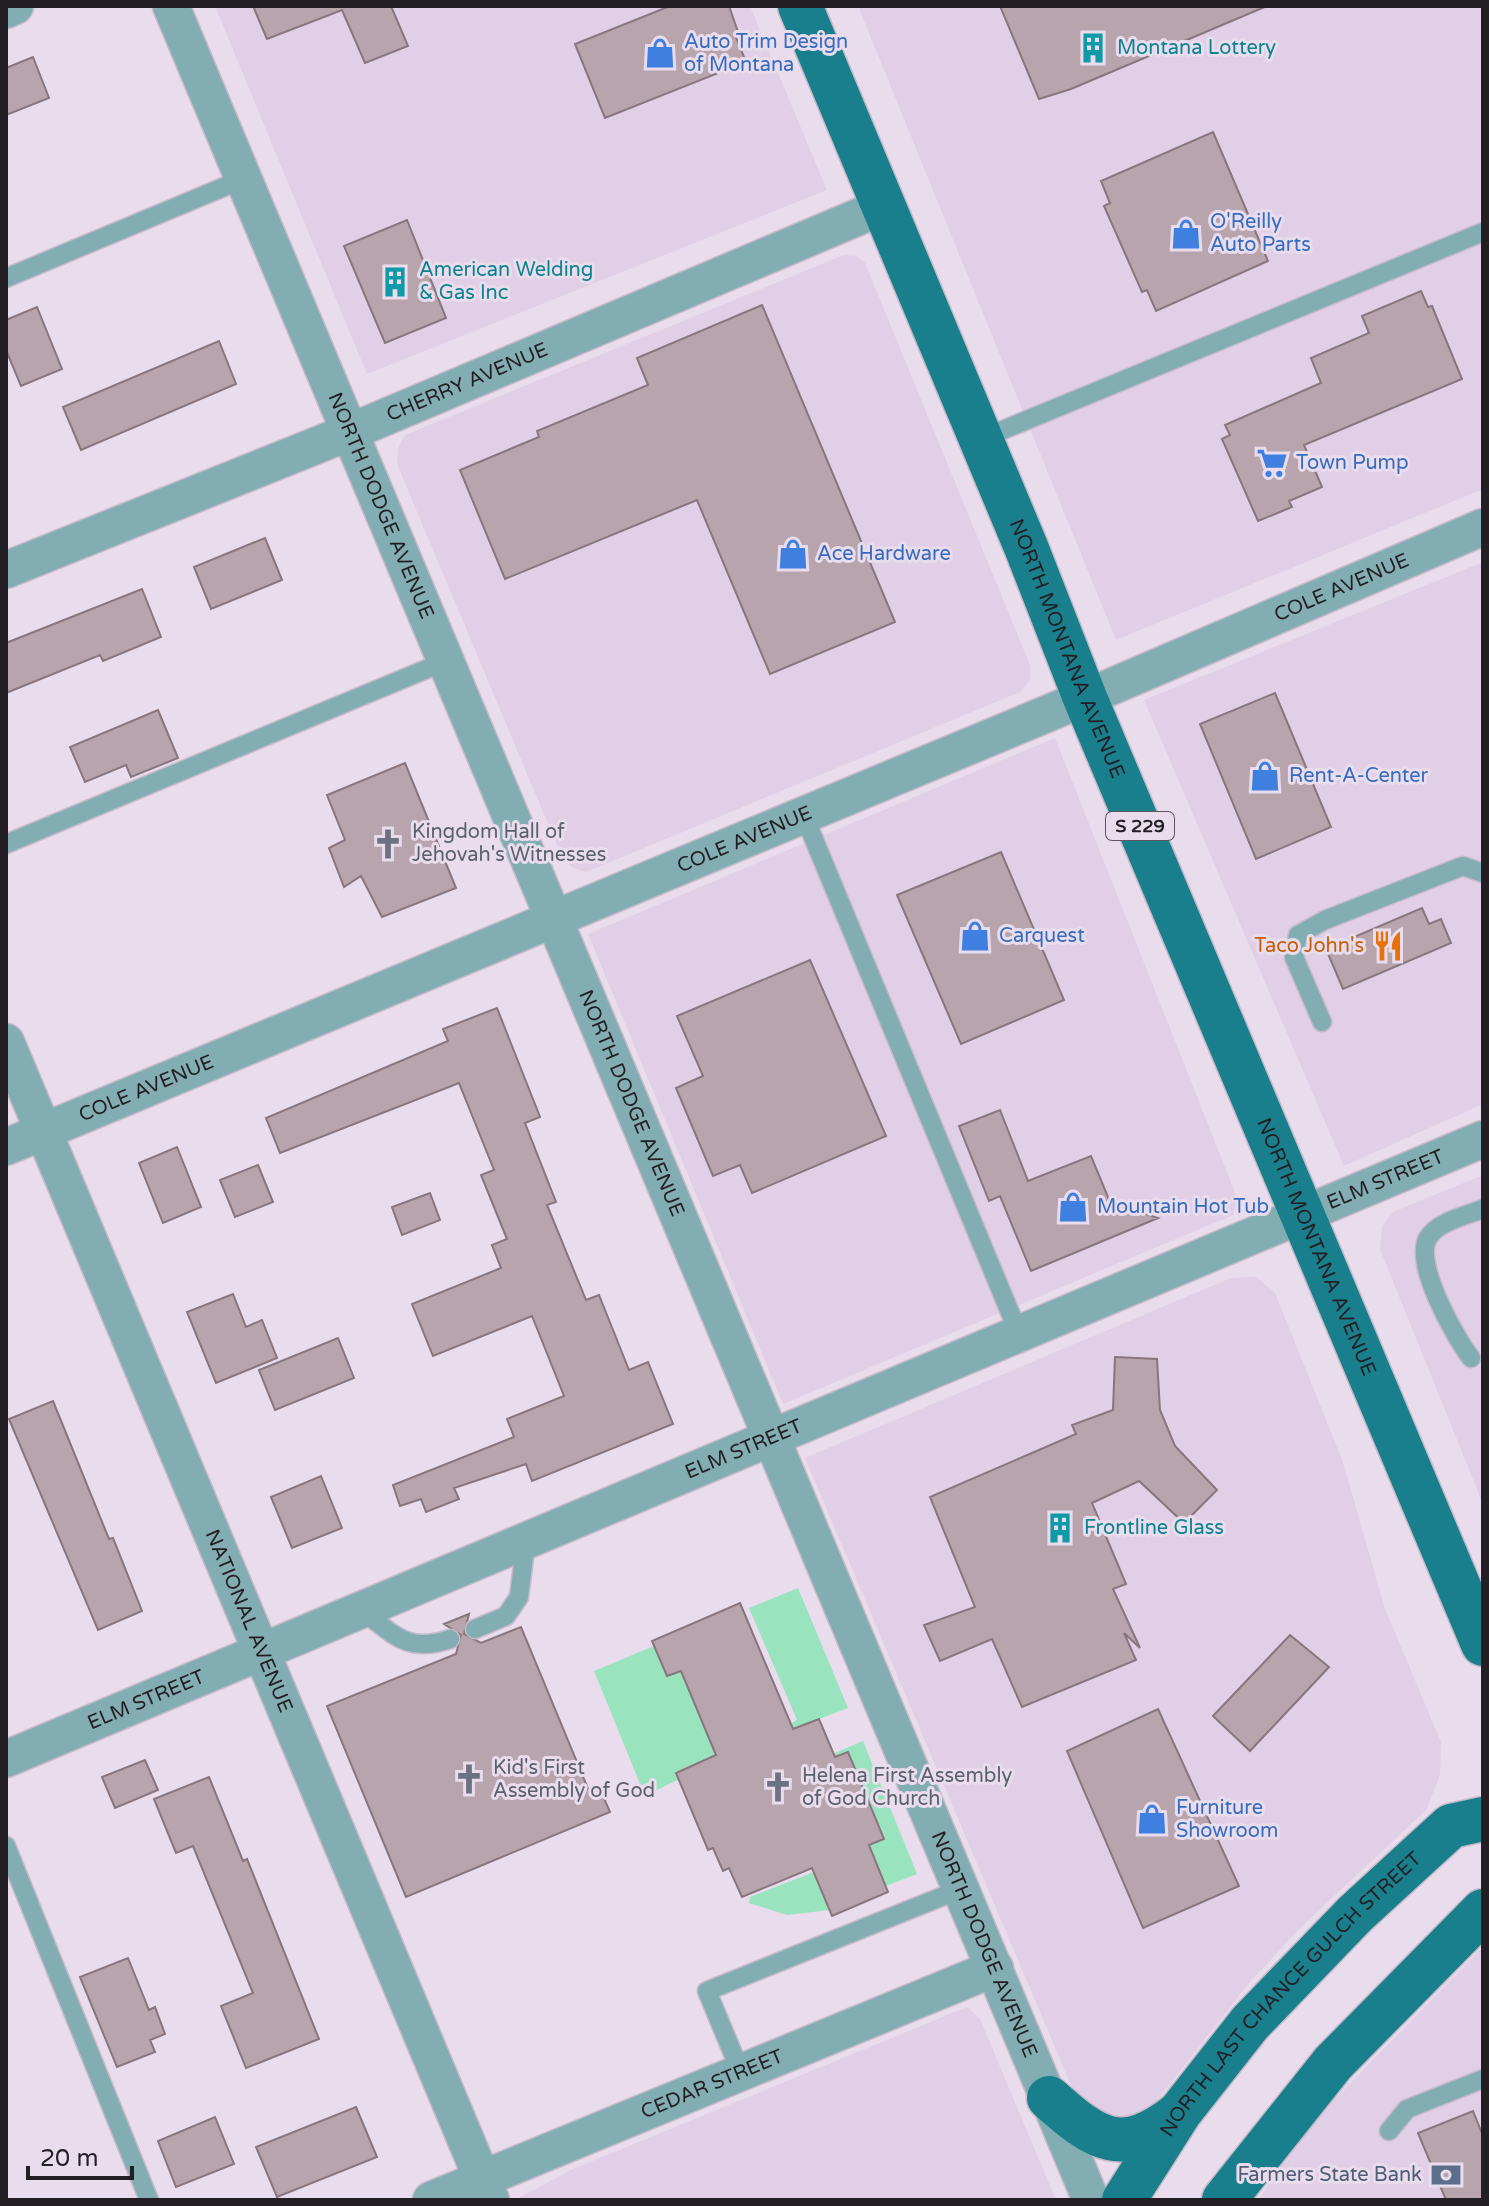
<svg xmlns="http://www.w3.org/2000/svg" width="1489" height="2206" viewBox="0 0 1489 2206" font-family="'Varela Round',sans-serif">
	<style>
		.built { fill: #e0cfe6 }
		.green { fill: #99e4be }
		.building { fill: #b8a4ac; stroke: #88757d; stroke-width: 2 }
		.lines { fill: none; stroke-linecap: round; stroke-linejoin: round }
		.lane-casing { stroke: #c5bac9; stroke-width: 21 }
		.street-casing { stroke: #c5bac9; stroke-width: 39 }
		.primary-casing { stroke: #c5bac9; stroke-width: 47 }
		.lane { stroke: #82adb3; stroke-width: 18 }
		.street { stroke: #82adb3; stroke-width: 36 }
		.primary { stroke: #197f8c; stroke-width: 44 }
		.labels { text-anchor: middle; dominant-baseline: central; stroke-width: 6; stroke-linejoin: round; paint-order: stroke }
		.shield { fill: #e9dced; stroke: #5e5760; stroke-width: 2 }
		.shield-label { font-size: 18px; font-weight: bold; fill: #221e24 }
		.shop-label { font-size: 20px; fill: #366cbe; stroke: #e9dced; text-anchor: start }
		.culture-label { font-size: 20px; fill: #0d838f; stroke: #e9dced; text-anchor: start }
		.street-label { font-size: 20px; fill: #221e24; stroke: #e9dced }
		.worship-label { font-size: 20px; fill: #5b616d; stroke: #e9dced; text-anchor: start }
		.food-label { font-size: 20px; fill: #c56008; stroke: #e9dced; text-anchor: end }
		.service-label { font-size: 20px; fill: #4e5e75; stroke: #e9dced; text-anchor: end }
	</style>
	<rect width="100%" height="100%" fill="#e9dced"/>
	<path class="built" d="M 215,6 L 750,6 L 827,190 L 367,374 Z
		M 858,6 L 1483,6 L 1483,489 L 1116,640 Z
		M 844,255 L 856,256 L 865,263 L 1030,665 L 1030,680 L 1020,692 L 586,872 L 573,868 L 562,857 L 397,464 L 398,448 L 405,435 Z
		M 1483,562 L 1483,1104 L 1344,1166 L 1144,700 Z
		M 1055,738 L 1238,1200 L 1233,1215 L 783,1404 L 588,934 Z
		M 1483,1175 L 1483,1504 L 1380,1249 L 1382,1227 L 1393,1212 Z
		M 1256,1277 L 1275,1293 L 1343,1462 L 1385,1609 L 1441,1742 L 1440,1775 L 1426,1810 L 1301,1927 L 1249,1983 L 1144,2117 L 1085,2118 L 805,1458 L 1231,1278 Z
		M 1483,1947 L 1483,2200 L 1259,2200 L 1295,2140 Z
		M 967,2007 L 980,2019 L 1056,2200 L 515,2200 L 573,2169 Z"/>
	<path class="green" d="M 798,1588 L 848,1708 L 793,1729 L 791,1724 L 797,1720 L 749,1608 Z
		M 654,1646 L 667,1676 L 681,1671 L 716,1755 L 676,1772 L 679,1779 L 645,1796 L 594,1671 Z
		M 863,1741 L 917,1874 L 886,1886 L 869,1845 L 884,1839 L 848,1752 L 823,1762 L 821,1759 Z
		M 814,1872 L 830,1910 L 787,1915 L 749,1903 L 750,1897 Z"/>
	<path class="building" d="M 253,6 L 391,6 L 408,46 L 365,63 L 342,10 L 267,39 Z
		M 670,6 L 729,6 L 738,32 L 736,37 L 746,62 L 605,118 L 575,44 Z
		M 1000,6 L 1267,6 L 1071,89 L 1039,99 Z
		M 33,57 L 49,98 L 6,115 L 6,68 Z
		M 1213,132 L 1268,261 L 1156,311 L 1147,290 L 1142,292 L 1104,206 L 1110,203 L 1101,181 Z
		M 407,220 L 446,318 L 385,343 L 344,246 Z
		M 1421,291 L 1428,307 L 1432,306 L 1462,379 L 1304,445 L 1322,487 L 1289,501 L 1292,507 L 1258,521 L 1222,439 L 1230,435 L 1225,425 L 1321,383 L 1311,358 L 1369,333 L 1362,316 Z
		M 762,305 L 895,622 L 770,674 L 697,500 L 505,579 L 460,470 L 539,437 L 537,431 L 648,385 L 637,358 Z
		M 37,307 L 62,369 L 21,386 L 6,350 L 6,320 Z
		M 219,341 L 236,384 L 81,450 L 63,407 Z
		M 265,538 L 282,580 L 211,609 L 194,567 Z
		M 142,589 L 161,637 L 103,661 L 100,655 L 6,693 L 6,643 Z
		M 1275,693 L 1331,827 L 1256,859 L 1200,724 Z
		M 158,710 L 178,758 L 131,777 L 126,765 L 85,782 L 70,747 Z
		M 405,763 L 456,888 L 382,917 L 361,876 L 344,887 L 329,848 L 345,840 L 327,795 Z
		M 1001,852 L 1064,1000 L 961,1044 L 897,895 Z
		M 1422,908 L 1429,924 L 1441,919 L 1451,943 L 1343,989 L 1326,949 Z
		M 810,960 L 886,1136 L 752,1193 L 740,1165 L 713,1176 L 676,1088 L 703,1076 L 677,1016 Z
		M 497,1008 L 540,1117 L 525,1123 L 556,1202 L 547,1205 L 586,1300 L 599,1295 L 629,1370 L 648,1362 L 673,1424 L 532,1481 L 526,1464 L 454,1488 L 459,1499 L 426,1512 L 421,1499 L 400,1506 L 393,1485 L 514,1437 L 507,1419 L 564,1396 L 532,1316 L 433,1356 L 412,1304 L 501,1268 L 492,1245 L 507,1239 L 481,1175 L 494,1170 L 459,1083 L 280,1153 L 266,1118 L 448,1041 L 443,1029 Z
		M 1000,1110 L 1028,1181 L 1091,1156 L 1110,1202 L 1158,1218 L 1031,1271 L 1000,1196 L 989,1201 L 959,1126 Z
		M 177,1147 L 201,1207 L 163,1223 L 139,1163 Z
		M 258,1165 L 273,1202 L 235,1217 L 220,1180 Z
		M 430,1193 L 440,1220 L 402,1235 L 392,1207 Z
		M 233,1294 L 246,1327 L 262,1320 L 277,1358 L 216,1383 L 187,1312 Z
		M 338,1338 L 354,1378 L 275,1410 L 259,1370 Z
		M 1115,1357 L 1157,1359 L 1160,1410 L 1175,1446 L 1217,1490 L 1184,1523 L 1139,1481 L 1092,1503 L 1126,1584 L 1113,1589 L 1140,1648 L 1124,1633 L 1136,1660 L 1022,1707 L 992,1639 L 940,1661 L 924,1625 L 975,1607 L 930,1497 L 1076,1434 L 1072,1425 L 1113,1410 Z
		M 53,1401 L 109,1539 L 113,1538 L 142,1611 L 98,1630 L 9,1419 Z
		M 321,1476 L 342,1528 L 292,1548 L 271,1497 Z
		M 740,1603 L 793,1729 L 819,1719 L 835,1757 L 848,1752 L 884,1839 L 869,1845 L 888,1892 L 832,1916 L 812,1868 L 742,1897 L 729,1868 L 723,1871 L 713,1848 L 708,1850 L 676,1773 L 716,1755 L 681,1671 L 667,1676 L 652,1641 Z
		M 469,1614 L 464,1634 L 481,1643 L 521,1627 L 589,1791 L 599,1787 L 610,1812 L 406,1897 L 327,1706 L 456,1654 L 461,1635 L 444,1624 Z
		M 1290,1635 L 1329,1667 L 1250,1751 L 1213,1716 Z
		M 1158,1709 L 1239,1886 L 1143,1928 L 1067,1751 Z
		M 145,1760 L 158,1790 L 115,1808 L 102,1777 Z
		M 209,1777 L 243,1861 L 247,1859 L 319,2039 L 246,2068 L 221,2006 L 253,1993 L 193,1846 L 176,1853 L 154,1799 Z
		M 128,1958 L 149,2010 L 155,2007 L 165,2034 L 150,2040 L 155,2052 L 117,2067 L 80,1977 Z
		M 356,2107 L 377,2157 L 277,2197 L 256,2147 Z
		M 1473,2111 L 1483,2136 L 1483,2200 L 1446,2200 L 1418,2133 Z
		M 215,2117 L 234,2164 L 176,2187 L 158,2141 Z"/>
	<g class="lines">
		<g class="lane-casing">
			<path id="lane" d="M 6,278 L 243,179
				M 981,439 L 1483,232
				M 803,813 L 1019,1334
				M 6,844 L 446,661
				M 1322,1022 L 1294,957 L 1298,935 L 1325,920 L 1463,866 L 1483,873
				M 1471,1358 C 1455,1337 1413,1263 1428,1238 C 1437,1222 1467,1215 1483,1209
				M 361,1610 C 394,1634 407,1654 450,1639
				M 475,1629 L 506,1616 L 519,1597 L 526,1541
				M 6,1846 L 149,2200
				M 741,2073 L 707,1991 L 961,1889
				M 1389,2131 L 1407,2109 L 1483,2079"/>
		</g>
		<g class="street-casing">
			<g id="street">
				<path id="s1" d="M 171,6 L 1091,2200"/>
				<path d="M 6,10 L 15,6"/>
				<path id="s2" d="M 6,570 L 350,432 L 882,207"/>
				<path id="s3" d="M 6,1042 L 491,2200"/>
				<path id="s4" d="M 6,1147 L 1085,698 L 1483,527"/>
				<path id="s5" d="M 6,1759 L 1483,1139"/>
				<path id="s6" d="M 431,2200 L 995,1968"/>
			</g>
		</g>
		<g class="primary-casing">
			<g id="primary">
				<path id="s7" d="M 800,6 L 1026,547 L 1085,698 L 1483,1644"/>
				<path d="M 1049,2098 C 1096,2140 1122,2158 1178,2114"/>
				<path id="s8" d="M 1124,2200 L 1180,2112 L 1250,2023 L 1355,1914 L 1451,1826 L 1483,1819"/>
				<path d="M 1224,2200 L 1333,2063 L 1483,1911"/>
			</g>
		</g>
		<use href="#lane" class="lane"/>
		<use href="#street" class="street"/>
		<use href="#primary" class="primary"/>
	</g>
	<defs>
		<g id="building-bare" transform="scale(2.4)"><path d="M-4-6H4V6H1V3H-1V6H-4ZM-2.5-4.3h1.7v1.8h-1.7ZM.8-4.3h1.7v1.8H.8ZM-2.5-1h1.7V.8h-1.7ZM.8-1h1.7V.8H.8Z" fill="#0f9aa8" stroke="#e9dced" stroke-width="2.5" paint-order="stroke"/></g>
		<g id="shop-bare" transform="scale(2.4)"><path d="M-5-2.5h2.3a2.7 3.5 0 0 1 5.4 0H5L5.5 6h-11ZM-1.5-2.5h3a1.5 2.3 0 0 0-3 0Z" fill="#3f7fe0" stroke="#e9dced" stroke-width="2.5" paint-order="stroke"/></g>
		<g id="supermarket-bare" transform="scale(2.4)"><path d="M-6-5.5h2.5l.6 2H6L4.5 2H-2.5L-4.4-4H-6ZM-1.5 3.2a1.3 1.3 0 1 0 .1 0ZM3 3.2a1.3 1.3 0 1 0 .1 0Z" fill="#3f7fe0" stroke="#e9dced" stroke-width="2.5" paint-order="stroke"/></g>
		<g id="church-bare" transform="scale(2.4)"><path d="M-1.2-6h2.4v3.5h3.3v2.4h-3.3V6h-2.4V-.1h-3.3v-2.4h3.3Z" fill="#6b7280" stroke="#e9dced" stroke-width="2.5" paint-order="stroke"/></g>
		<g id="restaurant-bare" transform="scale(2.4)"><path d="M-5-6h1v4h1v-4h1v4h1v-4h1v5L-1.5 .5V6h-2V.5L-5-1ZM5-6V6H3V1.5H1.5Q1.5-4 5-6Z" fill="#e8710a" stroke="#e9dced" stroke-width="2.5" paint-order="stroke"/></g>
		<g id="bank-bare" transform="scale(2.4)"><path d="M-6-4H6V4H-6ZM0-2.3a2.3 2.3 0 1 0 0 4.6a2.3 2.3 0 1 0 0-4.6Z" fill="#5c6f8a" stroke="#e9dced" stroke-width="2.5" paint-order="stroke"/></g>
	</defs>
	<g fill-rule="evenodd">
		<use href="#building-bare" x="1093" y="48"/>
		<use href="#shop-bare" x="660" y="53"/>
		<use href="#shop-bare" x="1186" y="234"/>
		<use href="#building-bare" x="395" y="282"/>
		<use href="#supermarket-bare" x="1272" y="463"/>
		<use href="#shop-bare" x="793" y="554"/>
		<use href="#shop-bare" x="1265" y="776"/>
		<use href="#church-bare" x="388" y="844"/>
		<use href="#shop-bare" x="975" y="936"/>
		<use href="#restaurant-bare" x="1388" y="946"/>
		<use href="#shop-bare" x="1073" y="1207"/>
		<use href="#building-bare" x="1060" y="1528"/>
		<use href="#church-bare" x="469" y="1779"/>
		<use href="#church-bare" x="778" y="1787"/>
		<use href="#shop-bare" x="1152" y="1819"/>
		<use href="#bank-bare" x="1446" y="2175"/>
	</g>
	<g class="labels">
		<rect class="shield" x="1106" y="812" width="68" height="28" rx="6"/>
		<g class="shield-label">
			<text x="1140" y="826">S 229</text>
		</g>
		<g class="shop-label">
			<text x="684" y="42">Auto Trim Design<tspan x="684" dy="23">of Montana</tspan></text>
			<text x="1210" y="222">O'Reilly<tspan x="1210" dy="23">Auto Parts</tspan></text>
			<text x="1296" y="463">Town Pump</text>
			<text x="817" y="554">Ace Hardware</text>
			<text x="1289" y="776">Rent-A-Center</text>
			<text x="999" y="936">Carquest</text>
			<text x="1097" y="1207">Mountain Hot Tub</text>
			<text x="1176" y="1808">Furniture<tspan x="1176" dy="23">Showroom</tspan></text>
		</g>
		<g class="culture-label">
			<text x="1117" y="48">Montana Lottery</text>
			<text x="419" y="270">American Welding<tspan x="419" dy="23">&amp; Gas Inc</tspan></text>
			<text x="1084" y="1528">Frontline Glass</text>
		</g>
		<g class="street-label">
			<text stroke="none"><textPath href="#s2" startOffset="498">CHERRY AVENUE</textPath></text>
			<text stroke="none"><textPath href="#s1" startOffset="542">NORTH DODGE AVENUE</textPath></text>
			<text stroke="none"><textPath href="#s4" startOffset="1448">COLE AVENUE</textPath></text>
			<text stroke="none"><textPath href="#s7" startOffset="696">NORTH MONTANA AVENUE</textPath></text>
			<text stroke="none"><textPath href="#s4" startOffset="800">COLE AVENUE</textPath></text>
			<text stroke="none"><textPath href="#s4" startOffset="152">COLE AVENUE</textPath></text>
			<text stroke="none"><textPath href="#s1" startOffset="1190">NORTH DODGE AVENUE</textPath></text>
			<text stroke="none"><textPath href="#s5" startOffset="1496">ELM STREET</textPath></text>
			<text stroke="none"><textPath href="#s7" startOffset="1344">NORTH MONTANA AVENUE</textPath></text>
			<text stroke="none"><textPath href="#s5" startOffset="800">ELM STREET</textPath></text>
			<text stroke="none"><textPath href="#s3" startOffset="628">NATIONAL AVENUE</textPath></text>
			<text stroke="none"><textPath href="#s5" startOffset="152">ELM STREET</textPath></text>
			<text stroke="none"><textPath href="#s1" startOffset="2102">NORTH DODGE AVENUE</textPath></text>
			<text stroke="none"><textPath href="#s8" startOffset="266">NORTH LAST CHANCE GULCH STREET</textPath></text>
			<text stroke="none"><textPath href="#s6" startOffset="304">CEDAR STREET</textPath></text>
		</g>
		<g class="worship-label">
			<text x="412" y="832">Kingdom Hall of<tspan x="412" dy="23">Jehovah's Witnesses</tspan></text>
			<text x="493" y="1768">Kid's First<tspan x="493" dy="23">Assembly of God</tspan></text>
			<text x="802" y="1776">Helena First Assembly<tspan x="802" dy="23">of God Church</tspan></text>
		</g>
		<g class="food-label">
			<text x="1364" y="946">Taco John's</text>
		</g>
		<g class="service-label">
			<text x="1422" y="2175">Farmers State Bank</text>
		</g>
	</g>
	<rect width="1489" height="2206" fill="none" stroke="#221e24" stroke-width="16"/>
	<path d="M28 2166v12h104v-12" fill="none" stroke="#221e24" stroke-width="4"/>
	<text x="40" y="2166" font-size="24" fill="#221e24" stroke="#e9dced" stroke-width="6" paint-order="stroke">20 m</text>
</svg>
